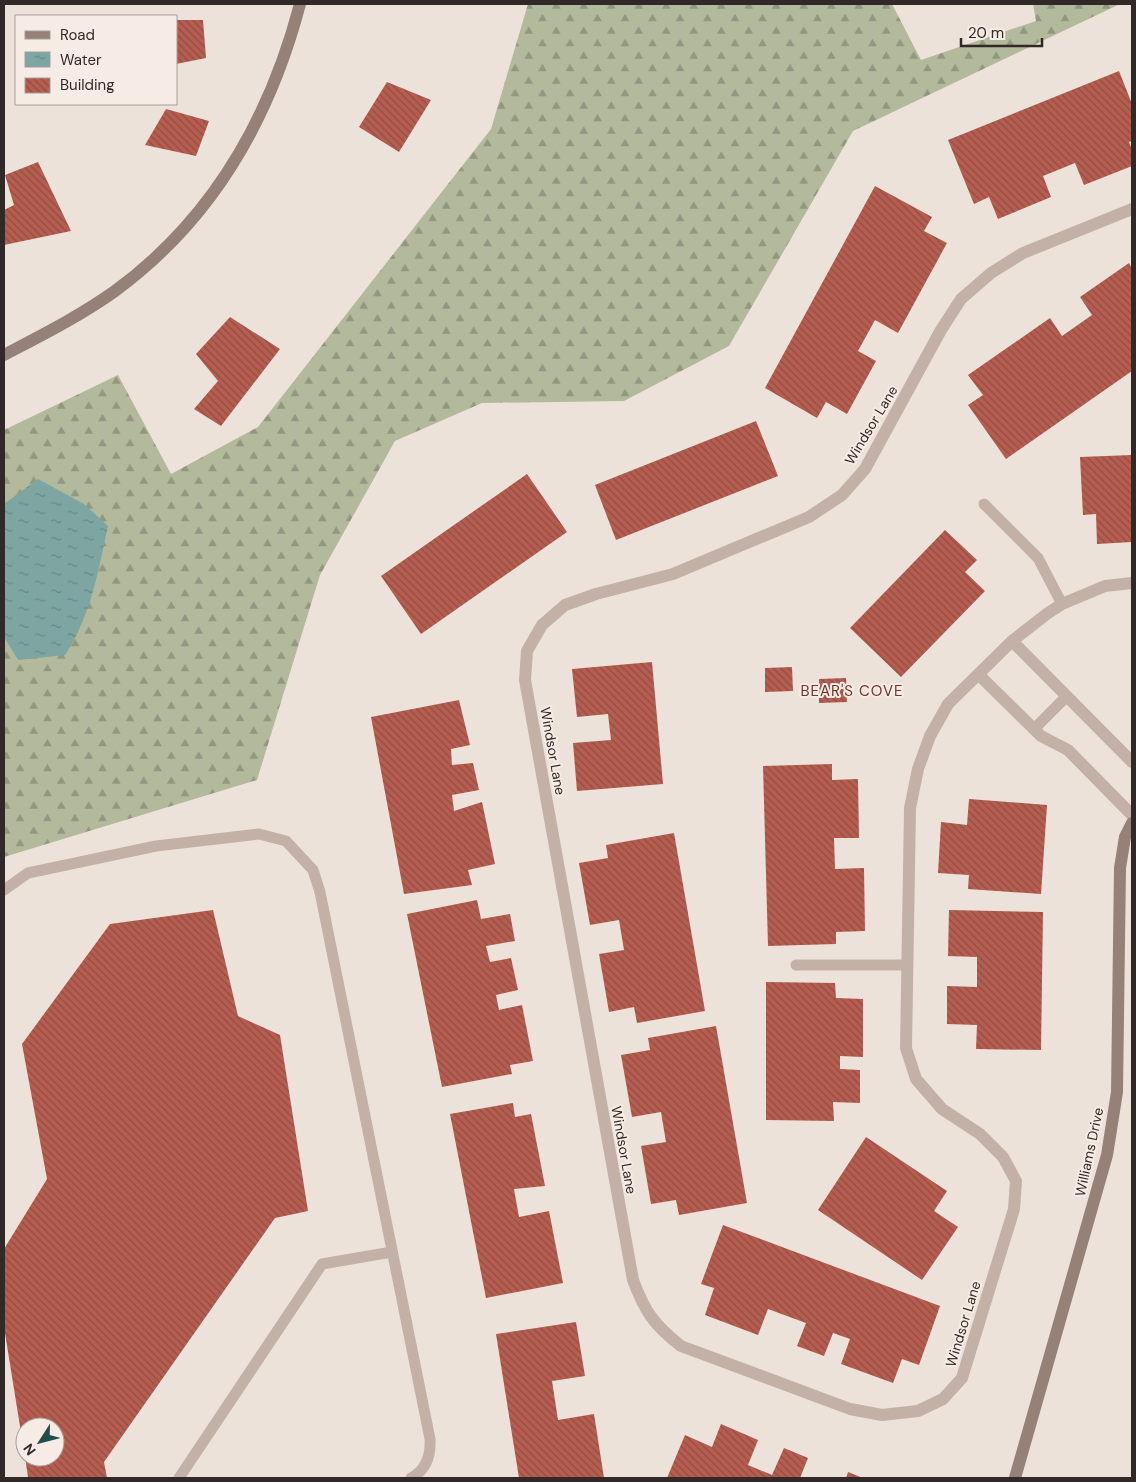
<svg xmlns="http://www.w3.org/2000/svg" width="1136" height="1482" viewBox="0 0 1136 1482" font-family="'DM Sans',sans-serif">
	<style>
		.forest { fill: url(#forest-firs) }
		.water { fill: url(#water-ripples) }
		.building { fill: url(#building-back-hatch) }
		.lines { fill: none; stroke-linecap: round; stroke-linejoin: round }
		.lane { stroke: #c3b1a8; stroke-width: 11 }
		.street { stroke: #c3b1a8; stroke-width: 12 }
		.secondary { stroke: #968179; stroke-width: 12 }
		.labels { text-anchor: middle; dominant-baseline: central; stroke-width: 4; stroke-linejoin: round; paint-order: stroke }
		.street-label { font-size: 14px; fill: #312927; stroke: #f6ece5 }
		.neighbourhood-label { font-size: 15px; letter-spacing: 1px; fill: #75342b; stroke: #f6ece5 }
	</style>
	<defs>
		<pattern id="forest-firs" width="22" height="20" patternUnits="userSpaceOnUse" patternTransform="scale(1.25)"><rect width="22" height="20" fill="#b3ba9c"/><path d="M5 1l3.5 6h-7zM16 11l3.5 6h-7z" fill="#92977f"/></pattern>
		<pattern id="water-ripples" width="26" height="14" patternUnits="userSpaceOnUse" patternTransform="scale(1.25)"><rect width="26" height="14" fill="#7da6a3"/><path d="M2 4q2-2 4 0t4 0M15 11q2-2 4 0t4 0" fill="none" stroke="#678785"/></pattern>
		<pattern id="building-back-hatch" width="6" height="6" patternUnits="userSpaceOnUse" patternTransform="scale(1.25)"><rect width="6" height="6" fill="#b55d50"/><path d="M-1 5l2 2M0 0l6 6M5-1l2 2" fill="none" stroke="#944d42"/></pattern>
	</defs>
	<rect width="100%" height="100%" fill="#ede2da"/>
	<path class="forest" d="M 528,4 L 892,4 L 921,60 L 1036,21 L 1033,4 L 1120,4 L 853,131 L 729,346 L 624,401 L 482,403 L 395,441 L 320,575 L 257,780 L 4,857 L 4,430 L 118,375 L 171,474 L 258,427 L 491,129 Z"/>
	<path class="water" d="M 38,479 L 84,504 L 108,526 C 98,572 91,616 65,655 L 18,660 L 4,637 L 4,504 Z"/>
	<path class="building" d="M 176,20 L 203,20 L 206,58 L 176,64 Z
		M 1119,71 L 1132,104 L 1132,141 L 1129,142 L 1132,150 L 1132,166 L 1084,185 L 1075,163 L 1043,176 L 1051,197 L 998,219 L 989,197 L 974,204 L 948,140 Z
		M 387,82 L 431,100 L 399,152 L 359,127 Z
		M 166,109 L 209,121 L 196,156 L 145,145 Z
		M 38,162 L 71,231 L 4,245 L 4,210 L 14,205 L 5,175 Z
		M 875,186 L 932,217 L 924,231 L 947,243 L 898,333 L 875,320 L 858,351 L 876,361 L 847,414 L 826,402 L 817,418 L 765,388 Z
		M 1129,263 L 1132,269 L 1132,371 L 1006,459 L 968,405 L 983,395 L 968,375 L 1050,318 L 1062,336 L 1092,315 L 1080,297 Z
		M 230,317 L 280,349 L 221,426 L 194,409 L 218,381 L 196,354 Z
		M 756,421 L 778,476 L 616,540 L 595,485 Z
		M 1132,455 L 1132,542 L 1097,544 L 1096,514 L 1083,515 L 1080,457 Z
		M 527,474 L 567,532 L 421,634 L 381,576 Z
		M 945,530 L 977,560 L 965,572 L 985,591 L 901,677 L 850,628 Z
		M 652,662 L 663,784 L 577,791 L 573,743 L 611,740 L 608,714 L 577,717 L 572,669 Z
		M 792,667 L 793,691 L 765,692 L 765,668 Z
		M 846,678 L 847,702 L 819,703 L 819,679 Z
		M 459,700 L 470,745 L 451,749 L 452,765 L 473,763 L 479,790 L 452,795 L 454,811 L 482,802 L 495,864 L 468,870 L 472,885 L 404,894 L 371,717 Z
		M 832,764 L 832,780 L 858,779 L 859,838 L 834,838 L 835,869 L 864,868 L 865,931 L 836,932 L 836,944 L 768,946 L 763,766 Z
		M 969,799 L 1047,805 L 1041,894 L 968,889 L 969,875 L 938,873 L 941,822 L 967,825 Z
		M 674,833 L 705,1011 L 637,1023 L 634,1007 L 609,1012 L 599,954 L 624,950 L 619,920 L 590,925 L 579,863 L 608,858 L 606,845 Z
		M 477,900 L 481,919 L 510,914 L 515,941 L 486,946 L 490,962 L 511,958 L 518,990 L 496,995 L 499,1010 L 522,1005 L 533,1061 L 510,1065 L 512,1074 L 442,1087 L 407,914 Z
		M 213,910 L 238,1016 L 280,1035 L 308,1211 L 275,1218 L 104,1462 L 107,1478 L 31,1478 L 28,1477 L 25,1457 L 55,1457 L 55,1427 L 25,1427 L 24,1451 L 4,1327 L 4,1249 L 47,1179 L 22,1044 L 110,924 Z
		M 949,910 L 1043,912 L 1041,1050 L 976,1049 L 977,1025 L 947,1024 L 947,986 L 977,987 L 977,957 L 948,956 Z
		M 766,982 L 835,983 L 836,998 L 863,999 L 863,1057 L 840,1056 L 840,1069 L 860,1070 L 860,1103 L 833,1102 L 834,1121 L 766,1120 Z
		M 716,1026 L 747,1203 L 679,1215 L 676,1200 L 651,1204 L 641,1146 L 666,1142 L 661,1112 L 632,1117 L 621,1055 L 650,1050 L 648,1038 Z
		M 513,1103 L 515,1117 L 531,1114 L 545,1186 L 514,1189 L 519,1217 L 549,1211 L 563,1283 L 486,1298 L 450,1114 Z
		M 866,1137 L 947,1191 L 934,1211 L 958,1227 L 922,1280 L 818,1210 Z
		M 723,1225 L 940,1306 L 919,1365 L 902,1359 L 893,1383 L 841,1364 L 850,1339 L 833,1333 L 824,1356 L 797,1346 L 806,1323 L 768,1309 L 758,1335 L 705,1315 L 714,1288 L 701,1284 Z
		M 576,1322 L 585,1376 L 552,1381 L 558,1420 L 594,1414 L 604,1478 L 519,1478 L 496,1334 Z
		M 721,1424 L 758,1440 L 748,1465 L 772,1475 L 784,1448 L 808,1458 L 800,1478 L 667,1478 L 685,1435 L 712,1447 Z
		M 848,1472 L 863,1478 L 846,1478 Z"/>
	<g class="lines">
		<path class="lane" d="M 984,504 L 1038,558 L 1062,604
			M 1034,729 L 1067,696
			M 4,890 L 28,873 L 156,846 L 259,834 L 286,841 L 313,870 L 320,892 L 430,1439 C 431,1456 426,1470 411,1478
			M 796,965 L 907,965
			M 179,1478 L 322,1264 L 392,1252"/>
		<path class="street" d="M 1132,209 L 1023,253 L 991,273 L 961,299 L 941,330 L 865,469 L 842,495 L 809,517 L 673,574 L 596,594 L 565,605 L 542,625 L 527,651 L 525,680 L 633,1280 C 645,1312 654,1325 681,1346 L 850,1409 L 882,1415 L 918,1411 L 943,1399 L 962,1378 L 1014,1209 L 1016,1181 L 1003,1157 L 980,1134 L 942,1109 L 916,1079 L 906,1048 L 910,808 L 918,769 L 930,736 L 948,704 L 1012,641 L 1048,613 L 1062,604 L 1105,586 L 1132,583
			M 1012,641 L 1132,762
			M 979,675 L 1041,736 L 1068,750 L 1132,815"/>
		<path class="secondary" d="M 4,355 C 42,335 80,316 115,291 C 212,220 270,118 300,4
			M 1015,1478 L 1107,1155 L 1117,1092 L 1120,868 L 1125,837 L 1132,823"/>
	</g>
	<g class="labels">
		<g class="street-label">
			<text transform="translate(871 425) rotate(-59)">Windsor Lane</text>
			<text transform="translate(553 751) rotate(80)">Windsor Lane</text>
			<text transform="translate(624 1150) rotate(80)">Windsor Lane</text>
			<text transform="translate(1089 1152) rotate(-78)">Williams Drive</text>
			<text transform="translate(963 1324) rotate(-73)">Windsor Lane</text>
		</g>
		<g class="neighbourhood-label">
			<text x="852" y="691">BEAR'S COVE</text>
		</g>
	</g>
	<rect width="1136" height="1482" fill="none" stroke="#312927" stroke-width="10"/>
	<rect x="15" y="15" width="162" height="90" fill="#f6ece5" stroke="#a79e99"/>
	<rect x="25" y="31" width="25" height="8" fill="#968179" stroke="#a79e99"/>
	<text x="60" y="40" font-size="15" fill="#312927">Road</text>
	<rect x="25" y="52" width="25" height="15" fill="url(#water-ripples)" stroke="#a79e99"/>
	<text x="60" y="65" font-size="15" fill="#312927">Water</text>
	<rect x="25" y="78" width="25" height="15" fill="url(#building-back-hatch)" stroke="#a79e99"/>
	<text x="60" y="90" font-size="15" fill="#312927">Building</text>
	<g transform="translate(40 1442) rotate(234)"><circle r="24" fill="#f6ece5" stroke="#a79e99"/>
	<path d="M0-4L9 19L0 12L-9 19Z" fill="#224d4b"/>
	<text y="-8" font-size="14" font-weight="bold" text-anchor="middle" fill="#312927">N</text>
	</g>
	<path d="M961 38v8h81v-8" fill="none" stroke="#312927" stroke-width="2.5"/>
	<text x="968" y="38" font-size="15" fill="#312927" stroke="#f6ece5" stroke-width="4" paint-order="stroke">20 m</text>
</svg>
